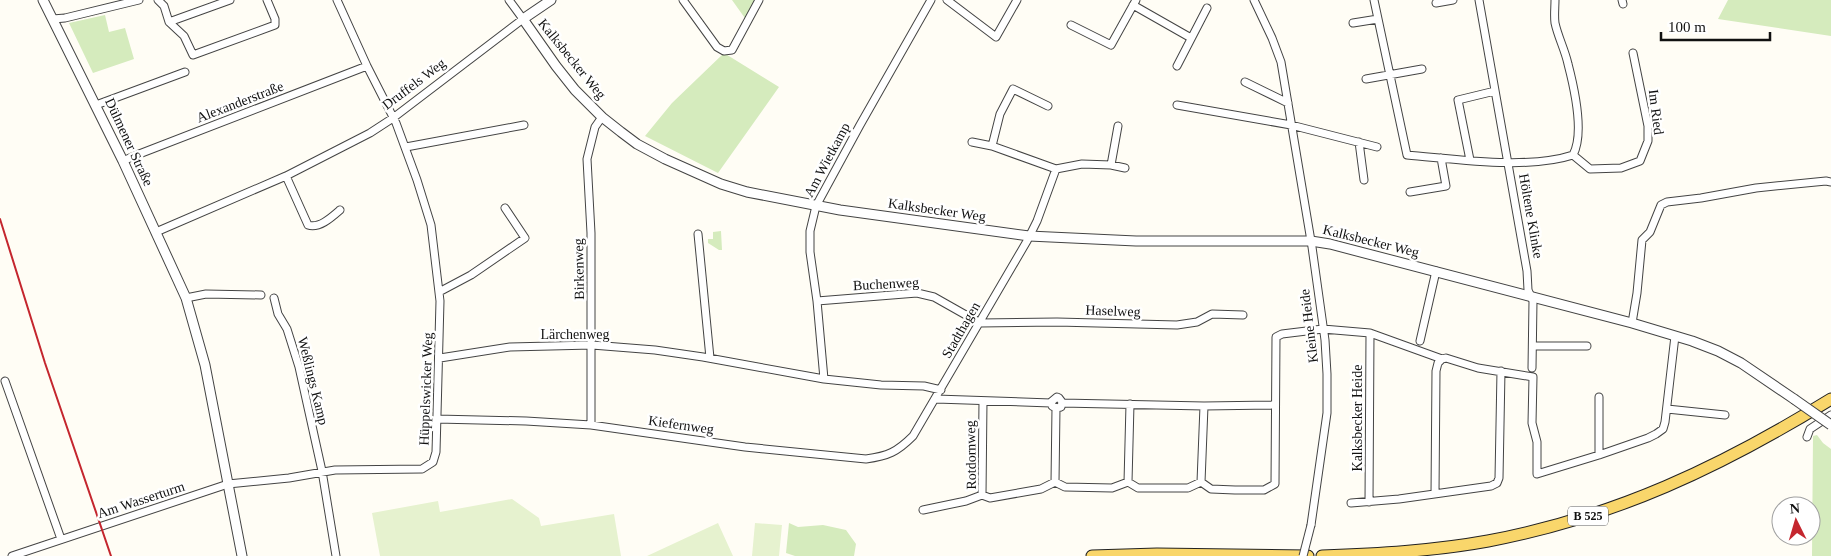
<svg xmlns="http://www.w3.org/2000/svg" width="1831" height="556" viewBox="0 0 1831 556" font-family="'Times New Roman',serif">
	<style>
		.green { fill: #d5ebbd }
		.pitch { fill: #e6f2cf }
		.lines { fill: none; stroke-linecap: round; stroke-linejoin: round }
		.minor-casing { stroke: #444; stroke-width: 9 }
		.tertiary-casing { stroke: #444; stroke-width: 11 }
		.primary-casing { stroke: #222; stroke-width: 13 }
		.minor { stroke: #fff; stroke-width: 7 }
		.tertiary { stroke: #fff; stroke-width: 9 }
		.primary { stroke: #f9d66b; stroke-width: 11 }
		.rail { stroke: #c4262e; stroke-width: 2 }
		.minor-bridge-casing { stroke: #444; stroke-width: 9; stroke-linecap: butt }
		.tertiary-bridge-casing { stroke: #444; stroke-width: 11; stroke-linecap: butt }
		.minor-bridge { stroke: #fff; stroke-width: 7 }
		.tertiary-bridge { stroke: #fff; stroke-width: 9 }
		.labels { text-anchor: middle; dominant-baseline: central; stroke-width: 5; stroke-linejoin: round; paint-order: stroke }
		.shield { fill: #fff; stroke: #585858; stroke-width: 1 }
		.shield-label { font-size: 12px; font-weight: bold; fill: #111 }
		.street-label { font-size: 14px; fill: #111; stroke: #fff }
	</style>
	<rect width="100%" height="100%" fill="#fffdf5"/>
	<path class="green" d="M 732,0 L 758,0 L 747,21 Z
		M 1728,0 L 1831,0 L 1831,36 L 1718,19 Z
		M 105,15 L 109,32 L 125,28 L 134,59 L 93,73 L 69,23 Z
		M 724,53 L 779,87 L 718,173 L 645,136 L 672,103 Z
		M 721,231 L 722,250 L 719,250 L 708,243 L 708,239 L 713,239 L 713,232 Z
		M 1817,435 L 1823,443 L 1831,449 L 1831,556 L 1812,556 L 1813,436 Z
		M 789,523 L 798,527 L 823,525 L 846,530 L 856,544 L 854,556 L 795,556 L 786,553 Z"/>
	<path class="pitch" d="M 512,499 L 539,518 L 541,526 L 614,514 L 621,556 L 380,556 L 372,513 L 438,501 L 440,512 Z
		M 718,523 L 733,556 L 647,556 Z
		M 755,523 L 782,525 L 779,556 L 752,556 Z"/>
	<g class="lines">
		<g class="minor-casing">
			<path id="minor" d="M 158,0 L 164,6 L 169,22 L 184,36 L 193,55 L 275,25 L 275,19 L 267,0
				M 683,0 L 717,47 L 724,51 L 732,50 L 759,0
				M 947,0 L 996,37 L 1017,0
				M 1254,0 L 1272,38 L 1281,62 L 1312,247 L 1325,340 L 1327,374 L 1327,413 L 1311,525
				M 1374,0 L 1407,155 C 1456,159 1527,170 1573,155 L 1590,169 L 1621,168 L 1640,161 L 1648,141 L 1648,126 L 1633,53
				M 1479,0 L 1527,271 L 1528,290 L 1533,301 L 1532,368
				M 1555,0 C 1555,7 1554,16 1555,23 C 1558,37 1565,50 1568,64 C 1574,87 1585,133 1573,155
				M 1622,0 L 1623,4
				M 1436,3 L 1453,0
				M 1133,5 L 1191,38
				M 53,19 L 65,18 L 139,0
				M 169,22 L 230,0
				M 1353,23 L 1378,19
				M 1071,25 L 1111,45 L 1136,0
				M 1177,66 L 1207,8
				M 1366,79 L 1422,69
				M 1245,82 L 1288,103
				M 96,105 L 185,72
				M 1177,105 L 1291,125 L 1377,147
				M 972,142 L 992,146 L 1056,169 L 1082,164 L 1111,165 L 1125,168
				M 1359,142 L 1364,180
				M 992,146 L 1000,114 L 1013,89 L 1048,106
				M 406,147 L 524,125
				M 1470,160 L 1458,100 L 1495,91
				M 123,161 L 134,156 L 367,66
				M 1111,165 L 1118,126
				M 286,176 L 308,225 C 319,229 332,217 340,210
				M 1410,192 L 1446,186 L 1441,158
				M 156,232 L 286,176 L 370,133 L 393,118 L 523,19 L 509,0
				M 698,234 L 710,358
				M 439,292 L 471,275 L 525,238 L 505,208
				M 186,298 L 206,294 L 261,295
				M 274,298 L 278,314 L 287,329 L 299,367 L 322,471 L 336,556
				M 817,301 L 917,293 L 934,297 L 980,323 L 1057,322 L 1177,325 L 1197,322 L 1212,314 L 1243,315
				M 1632,323 L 1637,293 L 1642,240 L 1650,232 L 1661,205 L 1667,202 L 1701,198 L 1756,188 L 1826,181 L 1831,182
				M 1420,341 L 1436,271
				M 1533,346 L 1587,346
				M 440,358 L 510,347 L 592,345 L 655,350 L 703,357 L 824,379 L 881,385 L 924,386 L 941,390
				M 824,379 L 817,301 L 810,252 L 810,231 L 816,206 L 860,125 L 931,0
				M 5,381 L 61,539
				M 936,399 L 1051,403
				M 983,401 L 982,495 L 990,498 L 1041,489 L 1055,482
				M 1062,403 L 1204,406 L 1275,405
				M 1130,404 L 1128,482 L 1138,488 L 1188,488 L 1201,482 L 1211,489 L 1235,490 L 1264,490 L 1275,484 L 1276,337 L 1282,334 L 1323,329 L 1370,333 L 1442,359 L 1446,358 L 1478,368 L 1533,377 L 1532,423 L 1537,442 L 1537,474 L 1599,455 L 1648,438 L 1656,434 L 1663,429 L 1665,422 L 1675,336
				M 1056,408 L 1061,407 L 1062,402 L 1059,398 L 1057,397 L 1051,402 L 1052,406 L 1056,408 L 1055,482 L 1065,487 L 1112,488 L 1128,482
				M 1667,409 L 1725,415
				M 437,419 L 526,421 L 591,425 L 745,447 L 866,459 C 888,456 897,452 913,436 L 1027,241 L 1037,221 L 1056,169
				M 591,425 L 591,233 L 587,159 L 595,127 L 602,117
				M 1807,437 L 1810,429 L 1831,415
				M 1599,455 L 1599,397
				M 1201,482 L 1204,406
				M 1435,494 L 1436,371 L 1438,363 L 1442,359
				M 1369,502 L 1370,333
				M 1351,503 L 1399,499 L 1491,486 L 1497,483 L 1499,478 L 1501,371
				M 923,510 L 966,501 L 982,495
				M 12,556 L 228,484 L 289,478 L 335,470 L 422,469 L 433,462 L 436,452 L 440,301 L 431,225 L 417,180 L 396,123 L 367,66 L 337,0"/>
		</g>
		<g class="tertiary-casing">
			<path id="tertiary" d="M 43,0 L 123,161 L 186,298 L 205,365 L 242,556
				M 551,0 L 523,19 L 556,66 L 575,90 L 602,117 L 621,132 L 637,144 L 665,159 L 721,184 L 747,192 L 840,210 L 1029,236 L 1136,241 L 1311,241 L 1330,244 L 1632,323 L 1692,341 L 1718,351 L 1741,363 L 1794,399"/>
		</g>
		<g class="primary-casing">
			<path id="primary" d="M 1092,556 L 1157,554 L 1308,556
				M 1322,556 C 1378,554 1433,551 1488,541 C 1615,517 1721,467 1831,399"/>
		</g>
		<use href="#minor" class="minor"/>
		<use href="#tertiary" class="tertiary"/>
		<use href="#primary" class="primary"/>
		<path class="rail" d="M 0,219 L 45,363 L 111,556"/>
		<g class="minor-bridge-casing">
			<path id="minor-bridge" d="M 1303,556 L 1311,525"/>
		</g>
		<g class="tertiary-bridge-casing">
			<path id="tertiary-bridge" d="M 1794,399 L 1831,425"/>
		</g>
		<use href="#minor-bridge" class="minor-bridge"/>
		<use href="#tertiary-bridge" class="tertiary-bridge"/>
	</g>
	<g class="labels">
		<rect class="shield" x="1568" y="506.5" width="40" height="19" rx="4"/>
		<g class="shield-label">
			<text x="1588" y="516">B 525</text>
		</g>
		<g class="street-label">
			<text transform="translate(572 59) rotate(51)">Kalksbecker Weg</text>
			<text transform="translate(414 84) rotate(-37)">Druffels Weg</text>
			<text transform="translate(240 102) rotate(-21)">Alexanderstraße</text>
			<text transform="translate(1656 112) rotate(83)">Im Ried</text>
			<text transform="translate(129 142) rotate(65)">Dülmener Straße</text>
			<text transform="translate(827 160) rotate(-62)">Am Wietkamp</text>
			<text transform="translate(937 210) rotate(8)">Kalksbecker Weg</text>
			<text transform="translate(1531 216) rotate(80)">Höltene Klinke</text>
			<text transform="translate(1371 241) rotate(14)">Kalksbecker Weg</text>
			<text transform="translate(579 269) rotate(-91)">Birkenweg</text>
			<text transform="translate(886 284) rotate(-3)">Buchenweg</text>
			<text transform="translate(1113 311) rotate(2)">Haselweg</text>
			<text transform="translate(1309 326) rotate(-97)">Kleine Heide</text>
			<text transform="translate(961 330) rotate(-60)">Stadthagen</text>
			<text x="575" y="334">Lärchenweg</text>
			<text transform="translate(313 381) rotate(76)">Weßlings Kamp</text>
			<text transform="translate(426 389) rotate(-88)">Hüppelswicker Weg</text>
			<text transform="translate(1357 418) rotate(-90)">Kalksbecker Heide</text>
			<text transform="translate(681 425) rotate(8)">Kiefernweg</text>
			<text transform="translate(971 455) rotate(-91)">Rotdornweg</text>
			<text transform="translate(141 500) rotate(-18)">Am Wasserturm</text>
		</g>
	</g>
	<g transform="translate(1796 521) rotate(355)"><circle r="24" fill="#ffffff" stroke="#a0a0a0"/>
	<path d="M0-4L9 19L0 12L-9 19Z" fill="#c4262e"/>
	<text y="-8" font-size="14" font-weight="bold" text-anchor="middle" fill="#111111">N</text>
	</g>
	<path d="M1661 32v8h109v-8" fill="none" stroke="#111111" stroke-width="2.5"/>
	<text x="1668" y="32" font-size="15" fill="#111111" stroke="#ffffff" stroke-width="4" paint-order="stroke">100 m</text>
</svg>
